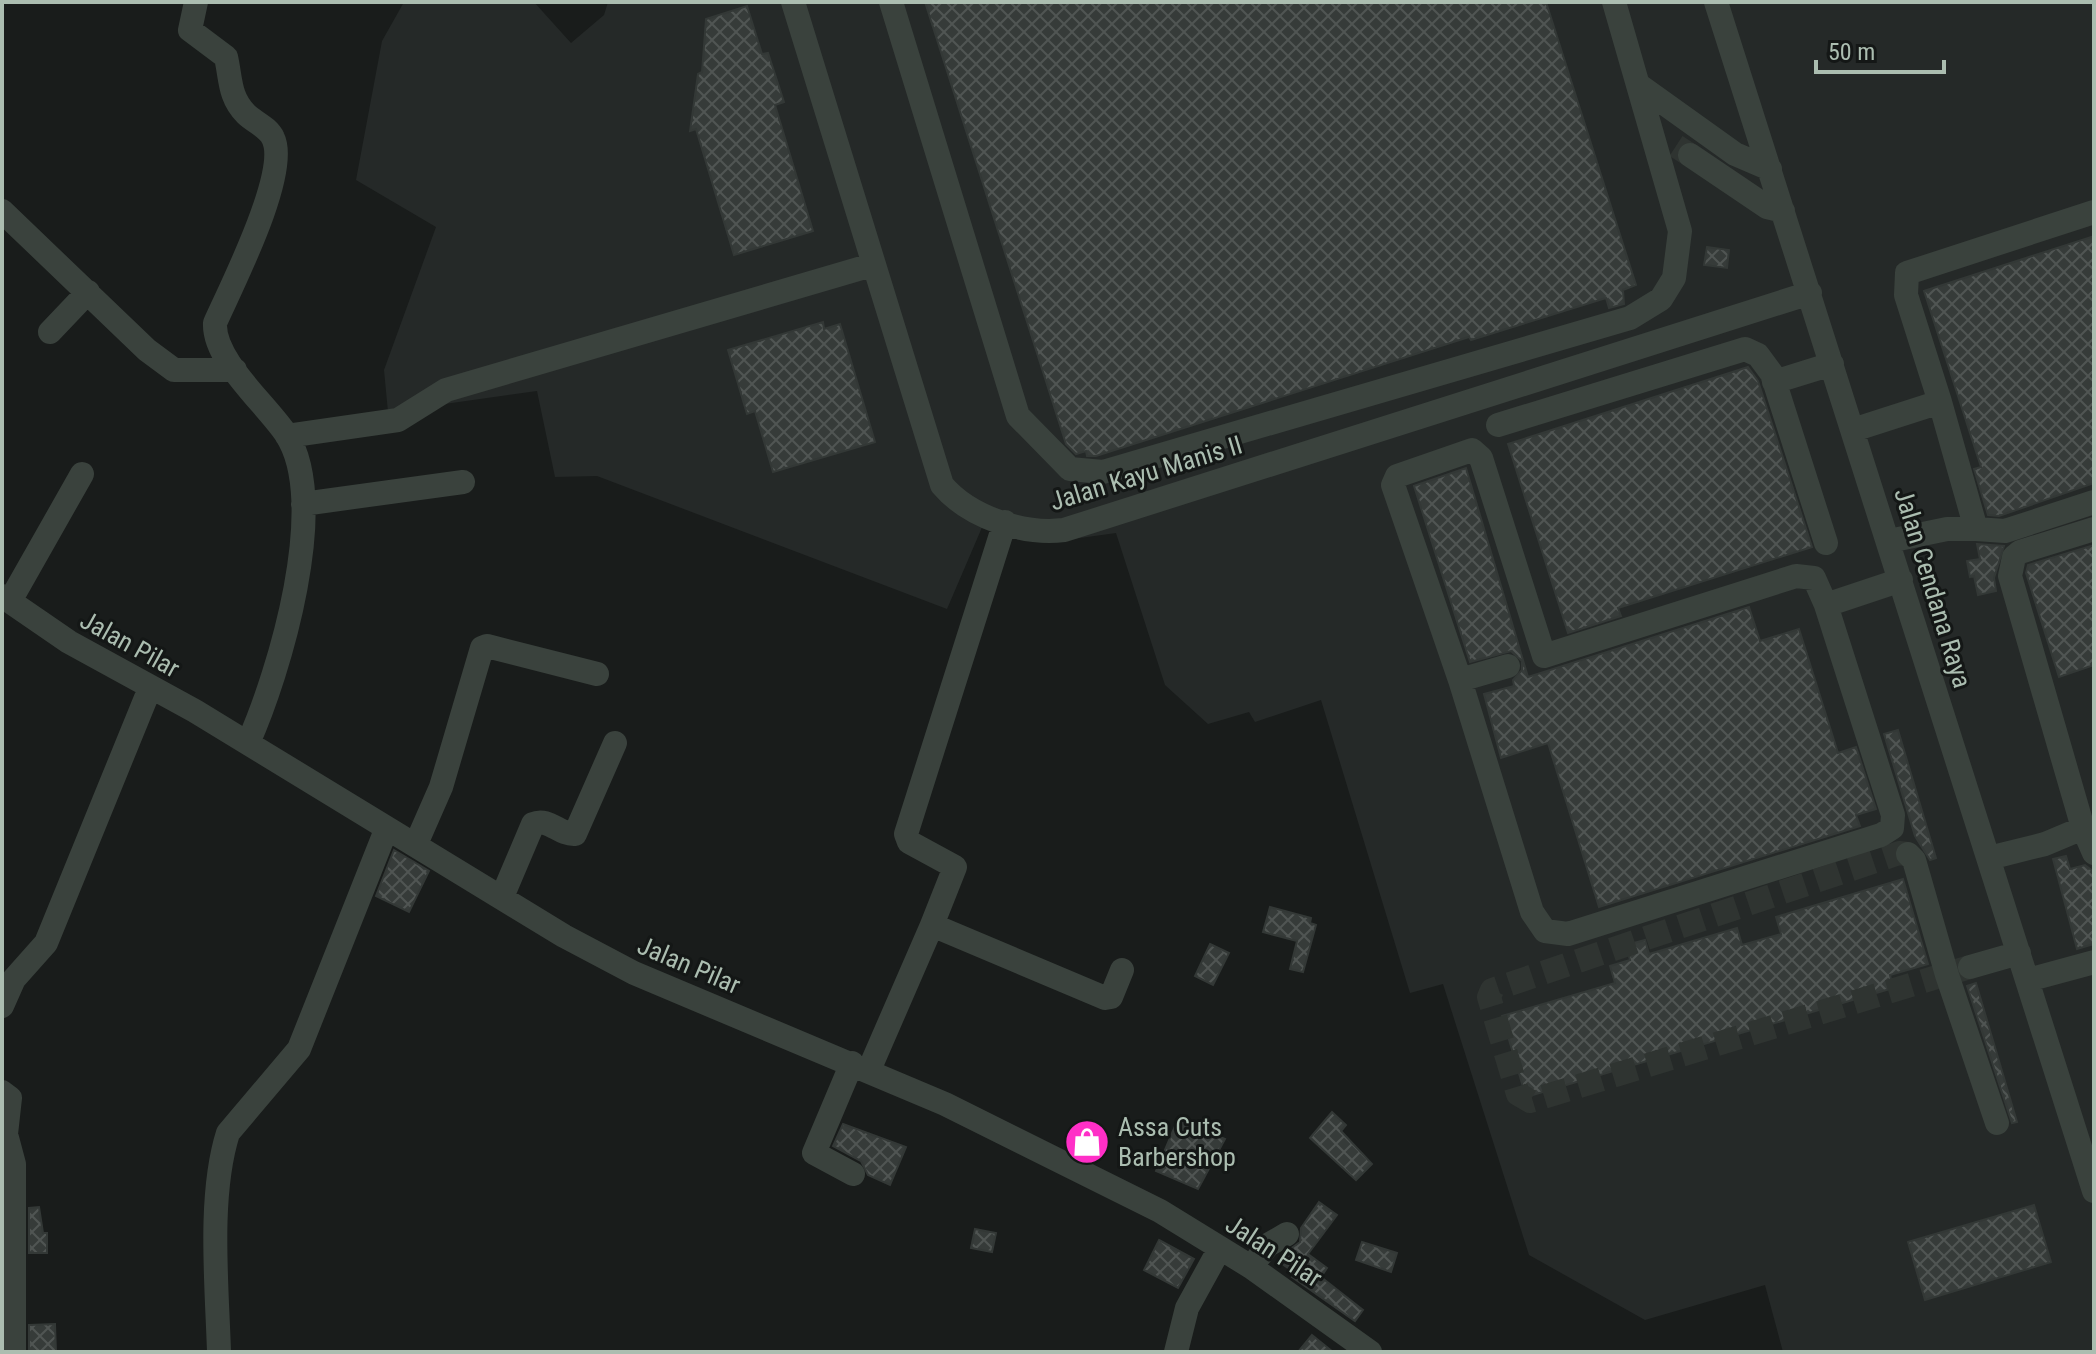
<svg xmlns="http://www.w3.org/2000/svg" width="2096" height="1354" viewBox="0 0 2096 1354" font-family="'Roboto Condensed',sans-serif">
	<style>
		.built { fill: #252928 }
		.building { fill: url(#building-cross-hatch); stroke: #333836; stroke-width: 2 }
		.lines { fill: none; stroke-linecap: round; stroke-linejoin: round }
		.minor-tunnel { stroke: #2f3431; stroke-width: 24; stroke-dasharray: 24 12; stroke-linecap: butt }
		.minor { stroke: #3a423d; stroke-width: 24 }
		.labels { text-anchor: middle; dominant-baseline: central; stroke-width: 6; stroke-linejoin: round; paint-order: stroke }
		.street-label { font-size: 26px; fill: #abbdb0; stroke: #141716 }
		.poi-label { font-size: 26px; fill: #abbdb0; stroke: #141716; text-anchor: start }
	</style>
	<defs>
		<pattern id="building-cross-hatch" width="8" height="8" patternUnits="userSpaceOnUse" patternTransform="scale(2)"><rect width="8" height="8" fill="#363b39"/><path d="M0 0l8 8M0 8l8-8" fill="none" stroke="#505553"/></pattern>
	</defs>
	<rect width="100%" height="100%" fill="#191c1b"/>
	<path class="built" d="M 404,2 L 534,2 L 571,43 L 604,15 L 608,2 L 2094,2 L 2094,1352 L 1783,1352 L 1765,1285 L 1645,1320 L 1529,1255 L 1443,984 L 1410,993 L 1321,700 L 1255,722 L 1249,712 L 1208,724 L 1165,685 L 1116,533 L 1044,543 L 983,525 L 947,609 L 597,476 L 555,477 L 537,391 L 388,412 L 384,370 L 436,227 L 356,180 L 382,41 Z"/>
	<path class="building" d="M 925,2 L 1546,2 L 1636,285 L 1623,290 L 1624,304 L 1609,308 L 1606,298 L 1471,340 L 1469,337 L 1096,456 L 1087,456 L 1086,451 L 1076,454 L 1066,444 Z
		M 747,6 L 762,54 L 768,53 L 784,102 L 775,105 L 813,231 L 734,255 L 696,129 L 690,131 L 698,74 L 702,72 L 706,19 Z
		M 2094,236 L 2094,483 L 1999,516 L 1988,515 L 1974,469 L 1981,467 L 1924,291 Z
		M 1707,247 L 1729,250 L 1727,268 L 1704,265 Z
		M 823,322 L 824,329 L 840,324 L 875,442 L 773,472 L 755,411 L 747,414 L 728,350 Z
		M 1748,367 L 1758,381 L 1812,547 L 1618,608 L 1621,616 L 1568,633 L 1508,444 Z
		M 1466,468 L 1528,677 L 1749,607 L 1760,641 L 1799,629 L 1838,753 L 1856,747 L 1876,809 L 1856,815 L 1860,826 L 1599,907 L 1548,743 L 1501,758 L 1484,694 L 1514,686 L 1513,680 L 1522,670 L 1522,661 L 1511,651 L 1470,662 L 1414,486 Z
		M 1977,544 L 2004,546 L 1994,578 L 1996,591 L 1978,595 L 1974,576 L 1970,577 L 1967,561 L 1980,559 Z
		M 2094,545 L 2094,665 L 2059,677 L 2026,573 L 2028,565 Z
		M 1898,730 L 1936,858 L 1930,860 L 1915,836 L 1884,734 Z
		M 394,850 L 429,871 L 409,912 L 376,896 Z
		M 2066,856 L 2070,869 L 2085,865 L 2094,872 L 2094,944 L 2077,949 L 2053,859 Z
		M 1903,879 L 1928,964 L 1890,975 L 1893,988 L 1526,1097 L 1502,1016 L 1615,983 L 1610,966 L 1630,960 L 1626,945 L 1645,940 L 1649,954 L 1737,928 L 1742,945 L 1781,934 L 1776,917 Z
		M 1270,907 L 1311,918 L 1310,923 L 1316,925 L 1303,972 L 1290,969 L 1297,941 L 1263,932 Z
		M 1210,944 L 1229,953 L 1213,985 L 1195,976 Z
		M 1976,983 L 2017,1122 L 2012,1123 L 1967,986 Z
		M 1332,1112 L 1346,1125 L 1341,1131 L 1372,1164 L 1356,1180 L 1310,1138 Z
		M 1178,1119 L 1225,1139 L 1198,1189 L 1156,1171 Z
		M 843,1124 L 906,1147 L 890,1185 L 868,1175 L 861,1161 L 833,1146 Z
		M 1319,1202 L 1337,1215 L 1308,1254 L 1327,1268 L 1321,1277 L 1363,1310 L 1355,1321 L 1292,1277 L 1295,1273 L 1281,1263 L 1286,1258 L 1282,1255 L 1300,1242 L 1301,1228 Z
		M 2034,1205 L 2051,1262 L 1925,1300 L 1908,1242 Z
		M 39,1207 L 43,1233 L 47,1233 L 47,1253 L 29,1253 L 29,1208 Z
		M 975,1229 L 996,1233 L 992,1252 L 971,1248 Z
		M 1159,1240 L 1194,1259 L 1178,1288 L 1144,1270 Z
		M 1362,1242 L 1397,1253 L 1391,1272 L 1356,1260 Z
		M 55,1324 L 56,1352 L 29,1352 L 29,1325 Z
		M 1312,1335 L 1333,1352 L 1298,1352 Z"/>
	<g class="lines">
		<path class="minor-tunnel" d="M 1676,146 L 1690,155
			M 1908,854 L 1899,853 L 1492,990 L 1489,997 L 1518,1094 L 1530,1101 L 1970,967"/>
		<path class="minor" d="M 196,2 L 190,30 L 226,57 C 231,79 229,97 246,114 C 254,122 268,127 273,138 C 290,172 231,287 215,323 C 213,360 266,404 286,434 C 331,502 279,674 248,743
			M 793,2 L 942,485 C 969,517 1023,535 1064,530 L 1810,293
			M 891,2 L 1018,416 L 1070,469 L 1103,472 L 1630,318 L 1661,299 L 1674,278 L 1680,231 L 1614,2
			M 1716,2 L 2094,1191
			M 1640,86 L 1735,154 L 1770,169
			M 1690,155 L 1767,207 L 1783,211
			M 2,211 L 147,350 L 174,370 L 235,370
			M 50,332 L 88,292
			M 1774,382 L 1832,364
			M 1940,402 L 1906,295 L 1907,273 L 2094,212
			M 1498,425 L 1745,349 L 1758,355 L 1772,374 L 1826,543
			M 1853,430 L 1940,402 L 1976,529 L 1947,529 L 1889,541
			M 287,436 L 398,420 L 446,390 L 872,265
			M 303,504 L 463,482
			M 1976,529 L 2005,531 L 2094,502
			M 2,596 L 69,642 L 195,711 L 564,936 L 634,973 L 945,1104 L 1160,1211 L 1251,1267 L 1370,1352
			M 10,601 L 82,474
			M 1508,666 L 1460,680 L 1532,912 L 1545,931 L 1568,934 L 1881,835 L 1892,828 L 1893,815 L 1826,605
			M 1460,680 L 1393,485 L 1397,476 L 1472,450 L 1481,458 L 1544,656 L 1796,576 L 1814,578 L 1826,605 L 1901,580
			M 2083,828 L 2010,576 L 2014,557 L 2020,552 L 2094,529
			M 416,844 L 441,787 L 482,648 L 487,646 L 597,674
			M 1908,854 L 1914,860 L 1947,975 L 1997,1123
			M 1989,858 L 2045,844 L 2083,828 L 2094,853
			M 502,897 L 533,824 C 549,817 559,835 575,834 L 615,743
			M 932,925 L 955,867 L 909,842 L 906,834 L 1005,522
			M 1970,967 L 2019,953
			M 2028,980 L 2094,962
			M 2,1006 L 14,979 L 46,943 L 150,688
			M 852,1063 L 814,1153 L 853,1174
			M 869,1070 L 932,925 L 1105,998 L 1111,997 L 1122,970
			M 2,1092 L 10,1098 L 6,1134 L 14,1164 L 14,1352
			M 1251,1267 L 1268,1245 L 1287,1234
			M 219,1352 C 217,1286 208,1196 228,1133 L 299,1049 L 386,830
			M 1176,1352 L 1187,1308 L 1220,1248"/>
	</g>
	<defs>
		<g id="shop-disc" transform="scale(2.3)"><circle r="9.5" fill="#ff2fc7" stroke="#141716"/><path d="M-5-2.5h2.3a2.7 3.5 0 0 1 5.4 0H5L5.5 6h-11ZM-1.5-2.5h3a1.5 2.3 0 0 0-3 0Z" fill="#fff"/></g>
	</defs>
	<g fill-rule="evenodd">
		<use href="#shop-disc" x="1087" y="1142"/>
	</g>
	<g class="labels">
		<g class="street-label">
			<text transform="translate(1146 473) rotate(-17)">Jalan Kayu Manis II</text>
			<text transform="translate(1933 588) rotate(73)">Jalan Cendana Raya</text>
			<text transform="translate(130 644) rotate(29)">Jalan Pilar</text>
			<text transform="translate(689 965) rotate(23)">Jalan Pilar</text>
			<text transform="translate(1274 1251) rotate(33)">Jalan Pilar</text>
		</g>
		<g class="poi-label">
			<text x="1118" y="1127">Assa Cuts<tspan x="1118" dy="30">Barbershop</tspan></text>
		</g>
	</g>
	<rect width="2096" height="1354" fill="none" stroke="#abbdb0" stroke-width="8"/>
	<path d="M1816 60v12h128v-12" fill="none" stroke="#abbdb0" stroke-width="4"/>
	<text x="1828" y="60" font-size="24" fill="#abbdb0" stroke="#141716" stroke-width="6" paint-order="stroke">50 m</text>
</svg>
